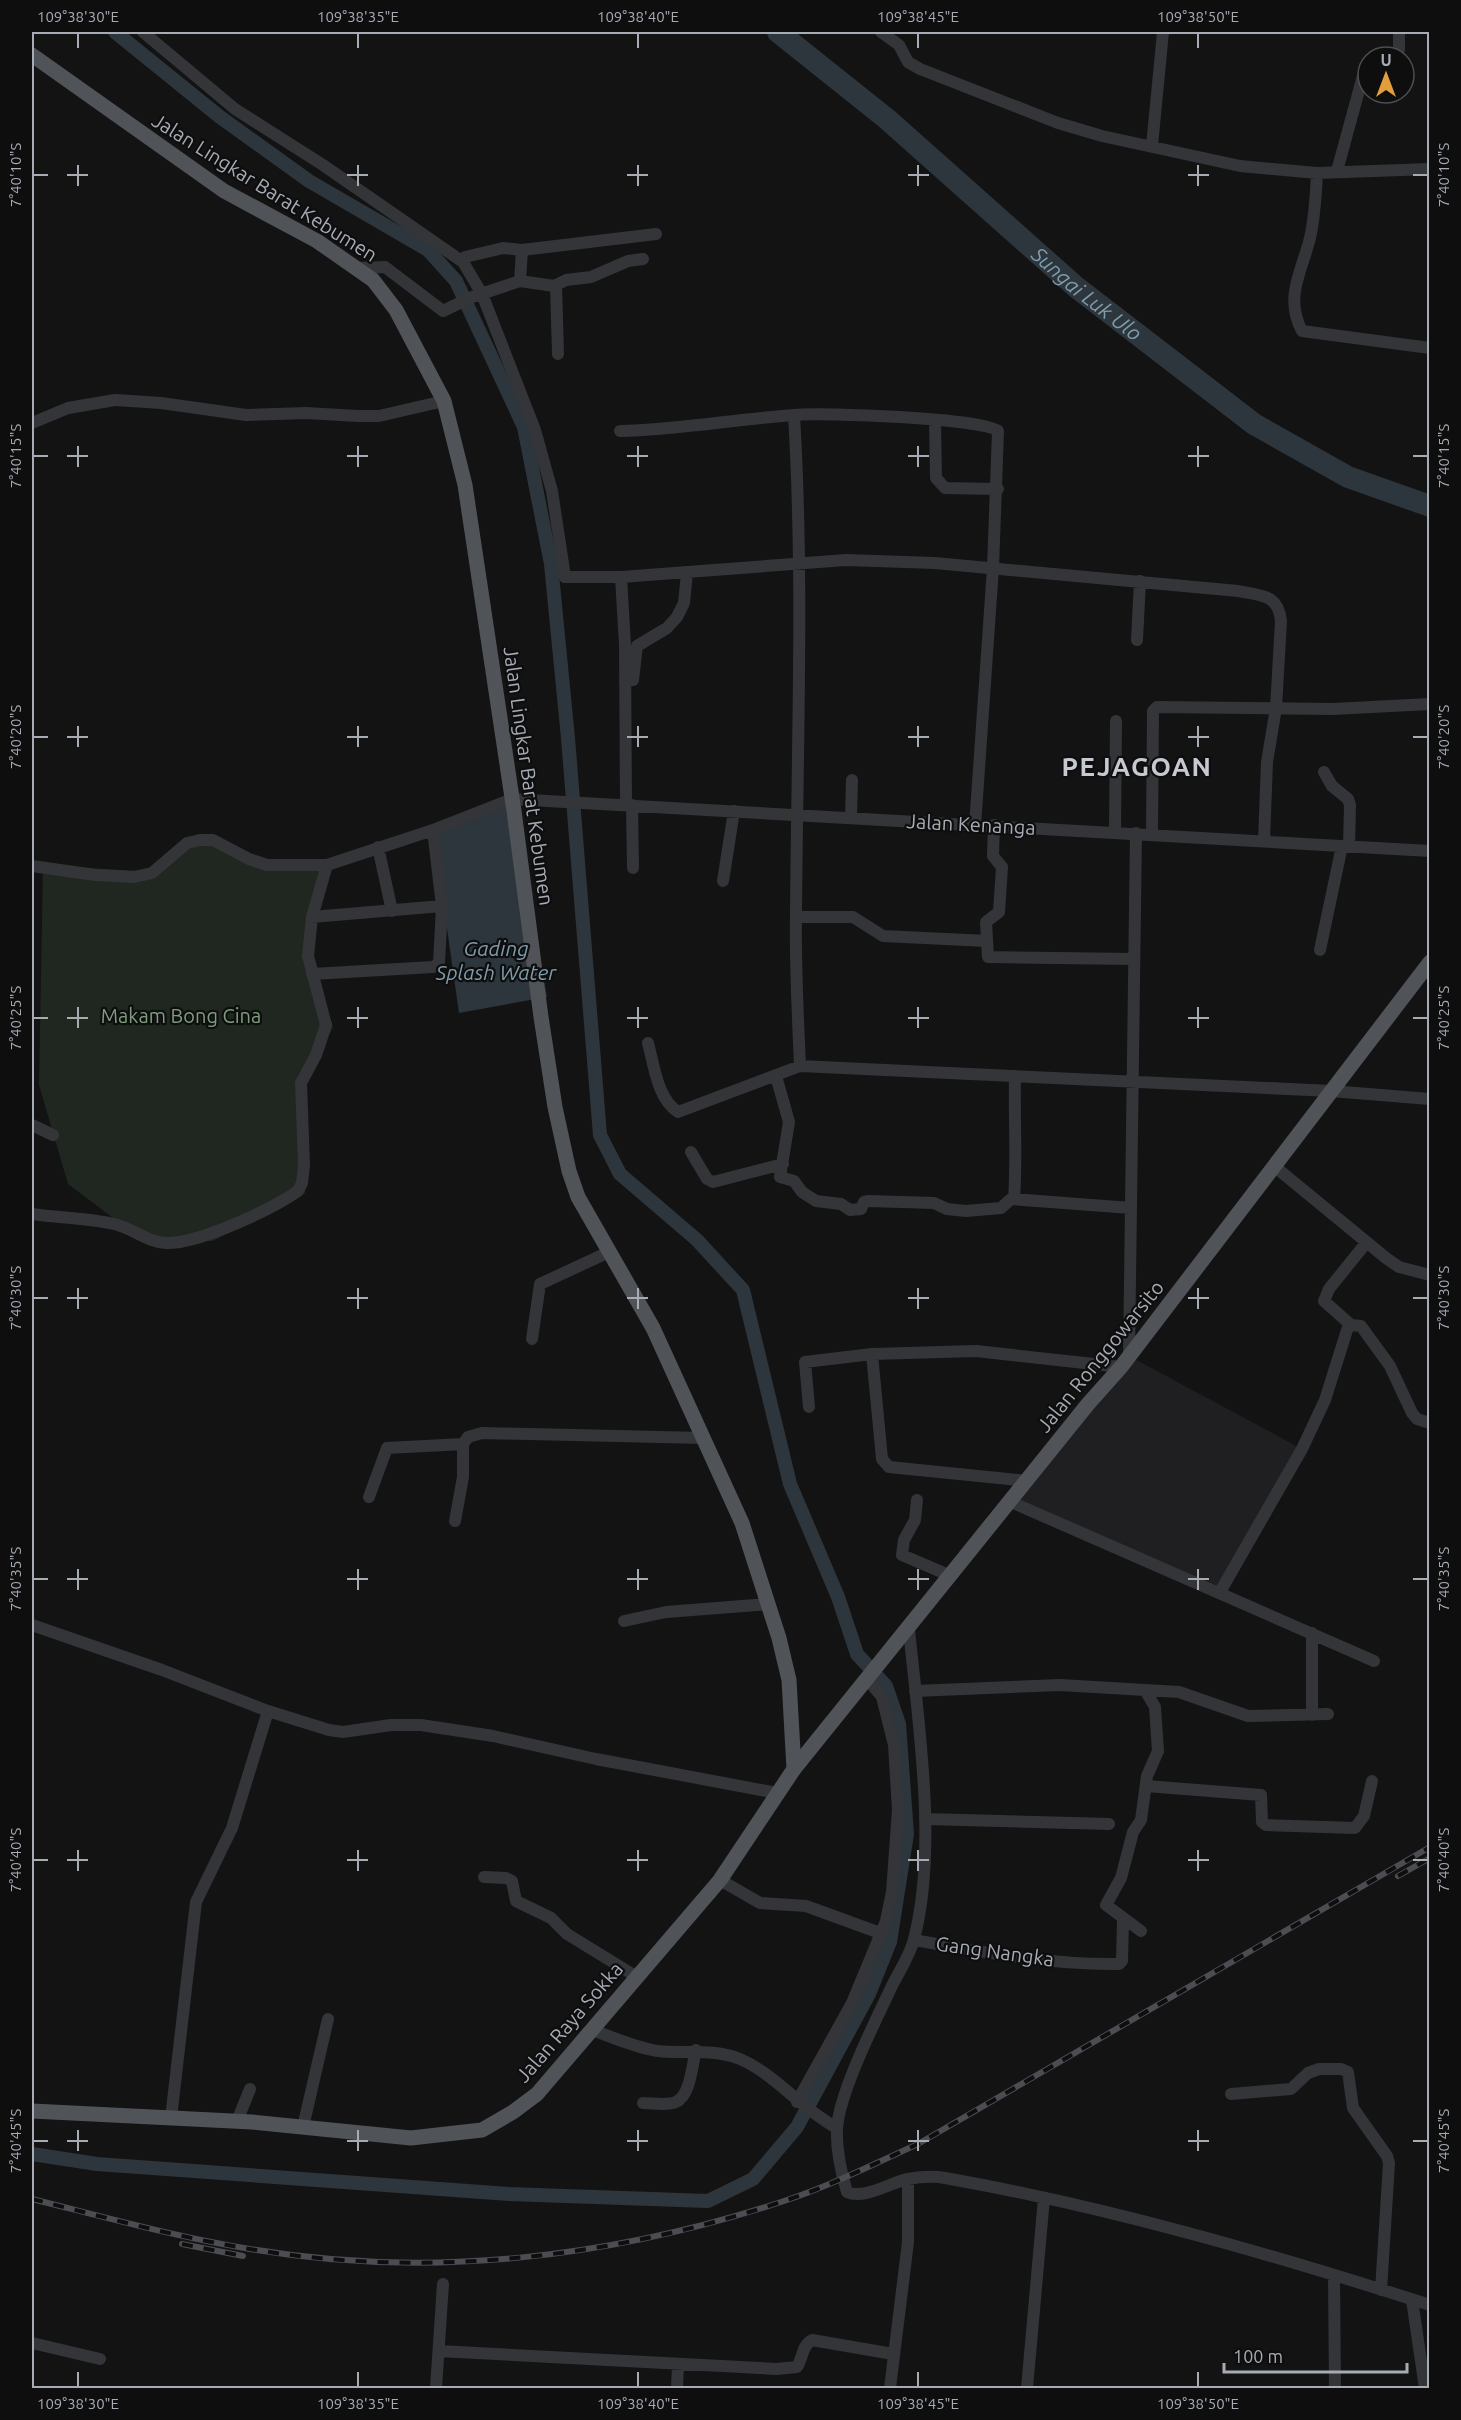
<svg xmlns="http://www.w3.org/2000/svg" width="1461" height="2420" viewBox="0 0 1461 2420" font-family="Ubuntu,sans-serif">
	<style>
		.built { fill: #1f1f21 }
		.green { fill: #1f2720 }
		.water { fill: #2d363c }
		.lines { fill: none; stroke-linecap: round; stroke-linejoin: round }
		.canal { stroke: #2d363c; stroke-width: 14 }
		.river { stroke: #2d363c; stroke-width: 22 }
		.minor { stroke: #343539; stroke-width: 12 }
		.major { stroke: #505358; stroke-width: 15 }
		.rail-casing { stroke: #4b4d52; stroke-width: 6 }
		.rail { stroke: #0e0e0f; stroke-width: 4; stroke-dasharray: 11; stroke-linecap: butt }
		.ticks { fill: none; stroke: #a6abb4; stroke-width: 2 }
		.labels { text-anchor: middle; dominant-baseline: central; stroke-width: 4.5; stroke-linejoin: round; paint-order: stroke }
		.street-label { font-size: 20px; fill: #a6abb4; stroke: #0e0e0f }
		.park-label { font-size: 20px; fill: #7f9d7e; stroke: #0e0e0f }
		.water-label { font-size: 21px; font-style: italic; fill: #7f9bac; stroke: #0e0e0f }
		.district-label { font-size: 26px; font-weight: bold; letter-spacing: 1.5px; fill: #c6cad0; stroke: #0e0e0f }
		.neatline { fill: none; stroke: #a6abb4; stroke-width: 2 }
		.ticks-label { font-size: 15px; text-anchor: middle; fill: #a6abb4 }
	</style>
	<rect width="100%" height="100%" fill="#131314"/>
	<path class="built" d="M 1129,1356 L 1302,1449 L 1228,1590 L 1018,1501 Z"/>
	<path class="green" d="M 196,837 L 275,862 L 330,861 L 314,917 L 311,961 L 333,1027 L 305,1083 L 307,1133 L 305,1193 L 213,1241 L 145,1242 L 68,1184 L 39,1085 L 43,865 L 154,872 Z"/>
	<path class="water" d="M 512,799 L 547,997 L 459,1013 L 433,830 Z"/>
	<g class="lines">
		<path class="canal" d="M 32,2154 L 97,2164 L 509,2194 L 708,2201 L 753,2179 L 797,2127 L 869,1994 L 890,1942 L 907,1834 L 899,1724 L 886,1686 L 857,1654 L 838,1597 L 790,1484 L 743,1290 L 697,1240 L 620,1174 L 600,1135 L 568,738 L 551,564 L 524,427 L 456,281 L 428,250 L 309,181 L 220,117 L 115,32"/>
		<path class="river" id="s1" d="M 778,32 L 887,119 L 1076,287 L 1254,424 L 1348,477 L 1430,506"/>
		<path class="minor" d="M 143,32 L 235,109 L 323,165 L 463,262
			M 881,32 L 899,45 L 908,62 L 920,69 L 1058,123 L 1102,136 L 1240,166 L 1317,173 L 1430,169
			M 1399,50 L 1399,32
			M 1152,146 L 1163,32
			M 1337,171 L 1364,72
			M 1317,173 C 1316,194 1315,216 1310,238 C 1302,271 1284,297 1302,331 L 1430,348
			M 522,250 L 503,248 L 465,257 L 463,262 L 482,294 L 535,430 L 552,491 L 565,577 L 621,577 L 846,560 L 935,563 L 1238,591 C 1262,596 1278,594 1281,621 L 1276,708 L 1267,762 L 1264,841
			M 357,268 L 385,267 L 443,311 L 472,297 L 520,281 L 554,286 L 566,280 L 591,277 L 628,261 L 643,259
			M 520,281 L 522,250 L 656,234
			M 556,285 L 558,354
			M 935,422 L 936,478 L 945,488 L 998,489
			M 32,423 L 68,408 L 115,400 L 161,403 L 246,415 L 306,413 L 358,416 L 379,416 L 444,401
			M 620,431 C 678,430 736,419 794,415
			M 621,577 L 625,645 L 626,805
			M 1137,640 L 1140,581
			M 625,682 L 633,680 L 637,646 L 667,628 L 677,617 L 684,603 L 687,573
			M 1324,772 L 1332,786 L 1348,799 L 1350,805 L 1349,846
			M 632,805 L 633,868
			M 851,817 L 852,780
			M 994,825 L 993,856 L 1002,867 L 999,912 L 986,922 L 988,957 L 1134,959
			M 1115,832 L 1116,721
			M 1152,834 L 1153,711 L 1157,707 L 1333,709 L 1430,704
			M 378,847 L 392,911
			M 32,866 L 95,875 L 134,877 L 152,873 L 187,843 L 200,840 L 213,840 L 249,859 L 267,865 L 327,865 L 433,830 L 512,799 L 1430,851
			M 723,881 L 734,811
			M 312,917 L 442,906
			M 796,917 L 853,917 L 883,936 L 987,941
			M 1320,950 L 1342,846
			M 312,974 L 433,967 L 439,963 L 442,906 L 433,830
			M 648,1043 C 654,1065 657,1098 678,1112 L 800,1066 C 798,1016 795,966 796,916 C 797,749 804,582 794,415 C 821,412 982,418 998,431 L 993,568 L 975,826
			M 800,1066 L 1331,1091 L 1430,1099
			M 776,1076 L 789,1122 L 780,1177 L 794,1181 L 802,1192 L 816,1201 L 841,1204 L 850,1210 L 861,1209 L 864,1202 L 869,1201 L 934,1203 L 947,1209 L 966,1211 L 1001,1208 L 1011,1199 L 1131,1208
			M 32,1125 L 53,1135
			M 691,1152 L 707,1179 L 713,1182 L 783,1164
			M 1274,1166 L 1386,1258 L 1399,1267 L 1430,1275
			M 1014,1199 C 1017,1159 1014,1118 1015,1076
			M 32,1214 C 59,1218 88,1218 114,1224 C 133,1228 146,1242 166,1243 C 199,1244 272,1209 298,1191 L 302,1183 L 304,1165 L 301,1083 L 316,1055 L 326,1025 L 308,956 L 312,917 L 327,865
			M 1351,1325 L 1324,1301 L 1329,1289 L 1366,1243
			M 532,1339 L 540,1284 L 609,1252
			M 1129,1356 L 1136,833
			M 809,1407 L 805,1362 L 872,1354
			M 1027,1481 L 889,1467 L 882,1459 L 872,1354 L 976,1351 L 1121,1367
			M 369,1497 L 387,1448 L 463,1444
			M 917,1500 L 915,1520 L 904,1540 L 902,1555 L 951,1576
			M 1011,1502 L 1374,1661
			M 455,1521 L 463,1477 L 463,1444 L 468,1437 L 482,1433 L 704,1438
			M 1220,1592 L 1302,1449 L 1325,1400 L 1348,1327 L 1351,1325 L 1361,1326 L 1390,1366 L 1412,1413 L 1417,1419 L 1430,1423
			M 624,1621 L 666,1612 L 769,1604
			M 32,1625 L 162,1670 L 268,1711 L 329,1730 L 343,1732 L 391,1725 L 421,1725 L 493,1736 L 596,1759 L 777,1793
			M 909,1629 C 918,1722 938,1848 914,1939 C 910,1956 898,1973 891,1988 C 875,2022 839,2093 837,2129 C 836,2150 841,2172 847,2192 C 865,2200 891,2182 908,2179 C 919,2177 934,2176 945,2178 C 1109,2207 1271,2254 1430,2305
			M 915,1691 L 1060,1685 L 1179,1692 L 1248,1716 L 1328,1714
			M 1312,1715 L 1312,1633
			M 1146,1786 L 1261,1795 L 1262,1822 L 1266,1825 L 1355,1828 L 1364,1816 L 1372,1781
			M 925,1819 L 1109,1824
			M 484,1877 L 506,1878 L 512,1881 L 516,1901 L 551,1918 L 567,1934 L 637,1977
			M 720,1880 L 760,1903 L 806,1906 L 880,1933
			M 1141,1931 L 1106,1905 L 1121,1878 L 1133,1832 L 1141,1820 L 1147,1776 L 1158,1751 L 1155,1707 L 1145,1690
			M 914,1940 C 981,1952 1051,1965 1119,1964 L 1122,1961 L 1123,1920
			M 592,2030 C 613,2037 636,2048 658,2051 C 685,2054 713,2048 740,2059 C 775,2074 800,2108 837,2128
			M 1231,2094 L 1291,2089 L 1308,2073 L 1319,2069 L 1341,2069 L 1348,2072 L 1353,2108 L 1387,2156 L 1389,2163 L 1381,2290
			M 797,2102 L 852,2003 L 886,1921 L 892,1892 L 898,1810 L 894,1745 L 882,1697 L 867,1679
			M 643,2103 C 652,2103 667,2106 676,2102 C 691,2095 692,2064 696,2050
			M 171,2118 L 196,1902 L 232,1828 L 268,1711
			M 237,2121 L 250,2089
			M 303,2127 L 328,2019
			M 1334,2275 L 1335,2388
			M 1412,2300 L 1425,2388
			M 32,2343 L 100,2359
			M 439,2351 L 776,2369 L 797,2367 C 803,2358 802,2345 812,2340 L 893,2354
			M 436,2388 L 443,2284
			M 677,2388 L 678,2365
			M 890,2388 L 908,2242 L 908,2179
			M 1027,2388 L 1044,2198"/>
		<path class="major" d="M 32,55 L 224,191 L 317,241 L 373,280 L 396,310 L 444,401 L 465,485 L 514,811 L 541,1017 L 555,1107 L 569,1171 L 578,1197 L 653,1328 L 742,1523 L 779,1638 L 789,1680 L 794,1769
			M 32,2111 L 252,2122 L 411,2138 L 482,2130 L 513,2112 L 537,2094 L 720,1880 L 794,1769 L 1088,1404 L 1121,1367 L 1430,962"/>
		<g class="rail-casing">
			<path id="rail" d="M 1398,1876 L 1430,1858
				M 32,2199 C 104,2217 176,2237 250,2249 C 429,2279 612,2258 784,2201 C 830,2186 874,2164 918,2144 L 1430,1847
				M 182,2244 L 243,2256"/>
		</g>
		<use href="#rail" class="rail"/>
	</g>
	<path class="ticks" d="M 78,33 L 78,48M 358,33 L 358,48M 638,33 L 638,48M 918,33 L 918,48M 1198,33 L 1198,48M 78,165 L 78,186M 358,165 L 358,186M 638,165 L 638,186M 918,165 L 918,186M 1198,165 L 1198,186M 33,175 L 48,175M 67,175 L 88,175M 347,175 L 368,175M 627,175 L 648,175M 908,175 L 929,175M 1188,175 L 1209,175M 1413,175 L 1428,175M 78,446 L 78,467M 358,446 L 358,467M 638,446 L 638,467M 918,446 L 918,467M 1198,446 L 1198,467M 33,456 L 48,456M 67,456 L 88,456M 347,456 L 368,456M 627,456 L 648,456M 908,456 L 929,456M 1188,456 L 1209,456M 1413,456 L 1428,456M 78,726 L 78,747M 358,726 L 358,747M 638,726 L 638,747M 918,726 L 918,747M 1198,726 L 1198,747M 33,737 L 48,737M 67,737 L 88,737M 347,737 L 368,737M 627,737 L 648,737M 908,737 L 929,737M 1188,737 L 1209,737M 1413,737 L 1428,737M 78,1007 L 78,1028M 358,1007 L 358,1028M 638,1007 L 638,1028M 918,1007 L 918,1028M 1198,1007 L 1198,1028M 33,1018 L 48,1018M 67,1018 L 88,1018M 347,1018 L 368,1018M 627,1018 L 648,1018M 908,1018 L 929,1018M 1188,1018 L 1209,1018M 1413,1018 L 1428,1018M 78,1288 L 78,1309M 358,1288 L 358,1309M 638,1288 L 638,1309M 918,1288 L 918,1309M 1198,1288 L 1198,1309M 33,1298 L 48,1298M 67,1298 L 88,1298M 347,1298 L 368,1298M 627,1298 L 648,1298M 908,1298 L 929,1298M 1188,1298 L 1209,1298M 1413,1298 L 1428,1298M 78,1569 L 78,1590M 358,1569 L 358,1590M 638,1569 L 638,1590M 918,1569 L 918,1590M 1198,1569 L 1198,1590M 33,1579 L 48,1579M 67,1579 L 88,1579M 347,1579 L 368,1579M 627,1579 L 648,1579M 908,1579 L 929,1579M 1188,1579 L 1209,1579M 1413,1579 L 1428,1579M 78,1850 L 78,1871M 358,1850 L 358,1871M 638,1850 L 638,1871M 918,1850 L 918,1871M 1198,1850 L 1198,1871M 33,1860 L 48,1860M 67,1860 L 88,1860M 347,1860 L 368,1860M 627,1860 L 648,1860M 908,1860 L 929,1860M 1188,1860 L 1209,1860M 1413,1860 L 1428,1860M 78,2130 L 78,2151M 358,2130 L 358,2151M 638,2130 L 638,2151M 918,2130 L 918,2151M 1198,2130 L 1198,2151M 33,2141 L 48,2141M 67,2141 L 88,2141M 347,2141 L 368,2141M 627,2141 L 648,2141M 908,2141 L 929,2141M 1188,2141 L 1209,2141M 1413,2141 L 1428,2141M 78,2372 L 78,2387M 358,2372 L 358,2387M 638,2372 L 638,2387M 918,2372 L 918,2387M 1198,2372 L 1198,2387"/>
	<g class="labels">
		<g class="street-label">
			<text transform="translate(265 187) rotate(32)">Jalan Lingkar Barat Kebumen</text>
			<text transform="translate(529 776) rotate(82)">Jalan Lingkar Barat Kebumen</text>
			<text transform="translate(971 824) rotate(3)">Jalan Kenanga</text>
			<text transform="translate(1100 1356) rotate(-51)">Jalan Ronggowarsito</text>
			<text transform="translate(995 1951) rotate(8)">Gang Nangka</text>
			<text transform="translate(569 2022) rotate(-49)">Jalan Raya Sokka</text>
		</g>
		<g class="park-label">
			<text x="181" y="1015">Makam Bong Cina</text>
		</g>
		<g class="water-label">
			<text stroke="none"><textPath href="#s1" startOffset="405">Sungai Luk Ulo</textPath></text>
			<text x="496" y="948">Gading<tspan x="496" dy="24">Splash Water</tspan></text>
		</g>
		<g class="district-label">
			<text x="1137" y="766">PEJAGOAN</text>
		</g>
	</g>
	<rect width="1461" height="2420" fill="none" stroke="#0e0e0f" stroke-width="66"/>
	<g transform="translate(1386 75)"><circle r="28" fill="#0e0e0f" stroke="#4b4d51" stroke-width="1.5"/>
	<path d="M0-4.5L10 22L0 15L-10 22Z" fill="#e39d3c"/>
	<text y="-9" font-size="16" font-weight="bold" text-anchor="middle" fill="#a6abb4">U</text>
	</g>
	<path d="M1224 2363v9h183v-9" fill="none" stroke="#a6abb4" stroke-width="3"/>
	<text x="1233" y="2363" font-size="18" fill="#a6abb4" stroke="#0e0e0f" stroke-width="4.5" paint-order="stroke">100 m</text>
	<rect x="33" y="33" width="1395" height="2354" class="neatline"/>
	<g class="ticks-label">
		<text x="78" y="22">109°38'30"E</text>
		<text x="358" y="22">109°38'35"E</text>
		<text x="638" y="22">109°38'40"E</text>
		<text x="918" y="22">109°38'45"E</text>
		<text x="1198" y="22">109°38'50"E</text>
		<text transform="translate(16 175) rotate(-90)" y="5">7°40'10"S</text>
		<text transform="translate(1444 175) rotate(-90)" y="5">7°40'10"S</text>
		<text transform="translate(16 456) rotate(-90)" y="5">7°40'15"S</text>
		<text transform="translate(1444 456) rotate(-90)" y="5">7°40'15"S</text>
		<text transform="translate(16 737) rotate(-90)" y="5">7°40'20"S</text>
		<text transform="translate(1444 737) rotate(-90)" y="5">7°40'20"S</text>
		<text transform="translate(16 1018) rotate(-90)" y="5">7°40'25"S</text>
		<text transform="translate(1444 1018) rotate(-90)" y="5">7°40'25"S</text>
		<text transform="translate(16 1298) rotate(-90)" y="5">7°40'30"S</text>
		<text transform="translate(1444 1298) rotate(-90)" y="5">7°40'30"S</text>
		<text transform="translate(16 1579) rotate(-90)" y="5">7°40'35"S</text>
		<text transform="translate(1444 1579) rotate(-90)" y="5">7°40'35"S</text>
		<text transform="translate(16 1860) rotate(-90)" y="5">7°40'40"S</text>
		<text transform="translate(1444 1860) rotate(-90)" y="5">7°40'40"S</text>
		<text transform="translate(16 2141) rotate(-90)" y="5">7°40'45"S</text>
		<text transform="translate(1444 2141) rotate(-90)" y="5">7°40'45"S</text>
		<text x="78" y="2409">109°38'30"E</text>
		<text x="358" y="2409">109°38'35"E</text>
		<text x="638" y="2409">109°38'40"E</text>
		<text x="918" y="2409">109°38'45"E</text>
		<text x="1198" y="2409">109°38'50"E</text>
	</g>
</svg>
